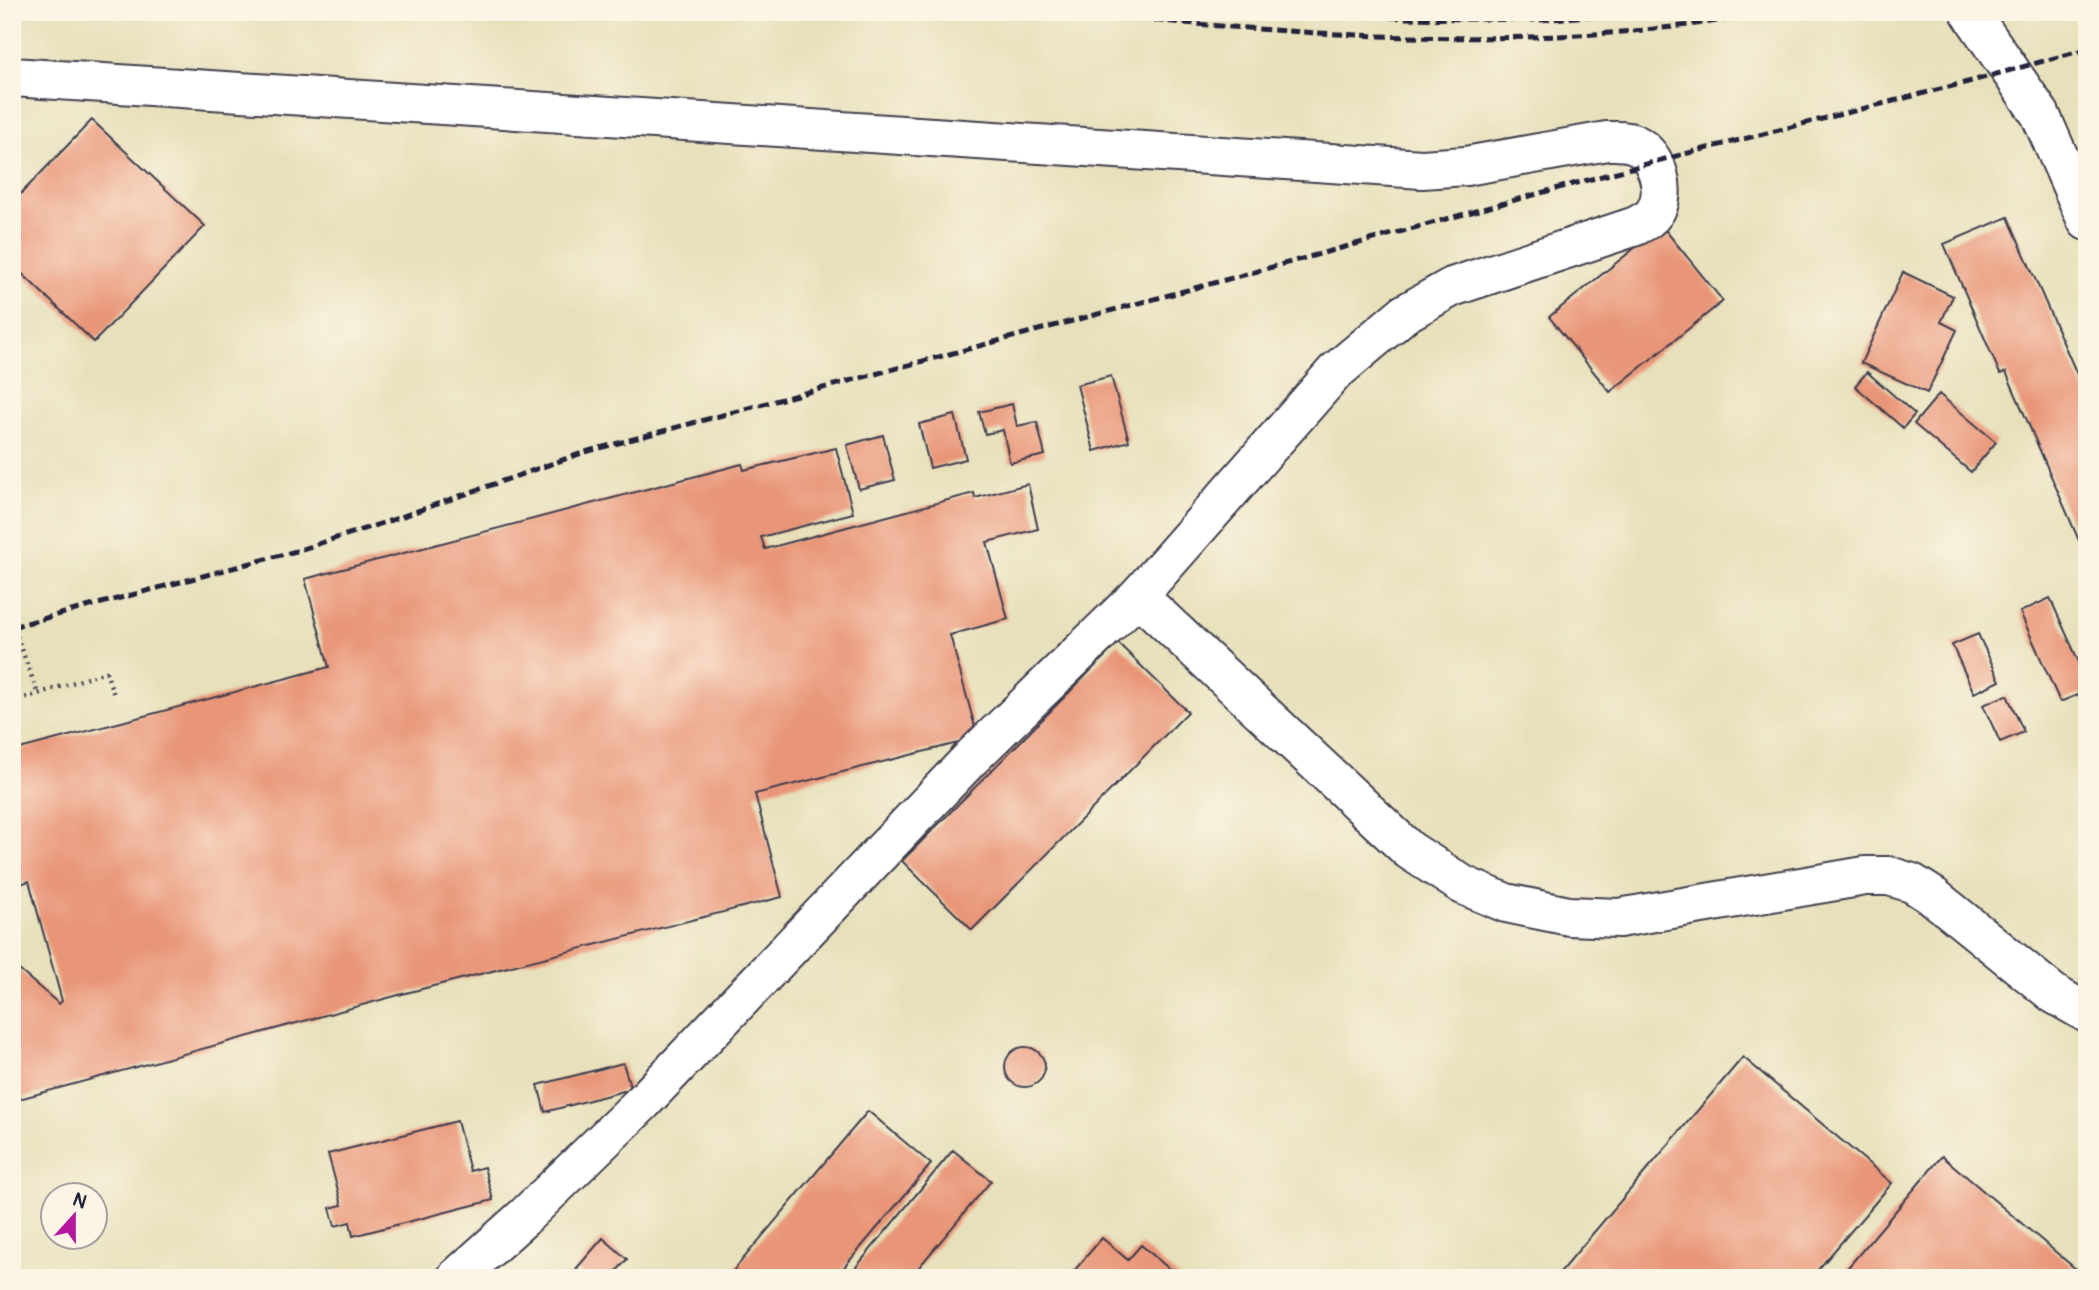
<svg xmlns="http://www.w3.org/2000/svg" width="2099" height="1290" viewBox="0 0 2099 1290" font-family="Pangolin,sans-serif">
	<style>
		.building { fill: #e99678 }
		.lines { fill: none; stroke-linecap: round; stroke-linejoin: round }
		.minor-casing { stroke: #403e4e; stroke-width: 42 }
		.path { stroke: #403e4e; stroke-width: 4.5; stroke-dasharray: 2 5; stroke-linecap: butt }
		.minor { stroke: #fff; stroke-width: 38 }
		.rail { stroke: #22223b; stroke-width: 5; stroke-dasharray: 10 5; stroke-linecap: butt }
		.path-bridge { stroke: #403e4e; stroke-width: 4.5; stroke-dasharray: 2 5; stroke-linecap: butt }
	</style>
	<rect width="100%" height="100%" fill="#fcf5e5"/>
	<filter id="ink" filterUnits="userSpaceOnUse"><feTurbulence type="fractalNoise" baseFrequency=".0143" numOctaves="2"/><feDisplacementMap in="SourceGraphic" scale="14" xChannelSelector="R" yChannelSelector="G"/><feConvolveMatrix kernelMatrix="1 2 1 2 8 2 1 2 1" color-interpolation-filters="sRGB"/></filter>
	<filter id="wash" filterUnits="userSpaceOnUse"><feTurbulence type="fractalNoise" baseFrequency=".00686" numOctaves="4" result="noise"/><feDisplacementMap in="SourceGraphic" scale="28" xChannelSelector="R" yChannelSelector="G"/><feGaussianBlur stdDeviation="1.57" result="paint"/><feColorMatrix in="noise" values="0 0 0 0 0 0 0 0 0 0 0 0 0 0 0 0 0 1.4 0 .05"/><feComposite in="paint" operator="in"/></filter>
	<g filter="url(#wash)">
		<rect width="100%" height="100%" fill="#e7e0bb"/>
		<g id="blocks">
			<path class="building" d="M 92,120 L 205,226 L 94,342 L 12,264 L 12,203 Z
				M 2008,217 L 2087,397 L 2087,559 L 2006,372 L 2000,374 L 1944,244 Z
				M 1662,226 L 1723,301 L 1610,392 L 1549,317 Z
				M 1903,272 L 1953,296 L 1941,322 L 1957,330 L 1927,393 L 1861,363 Z
				M 1867,372 L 1915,414 L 1903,428 L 1855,386 Z
				M 1111,376 L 1129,441 L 1094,451 L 1077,385 Z
				M 1939,394 L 1996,442 L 1971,472 L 1914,424 Z
				M 1012,404 L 1017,426 L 1037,422 L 1045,455 L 1010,463 L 1003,430 L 985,434 L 979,412 Z
				M 955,415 L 966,459 L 930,468 L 919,424 Z
				M 883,435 L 895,480 L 859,489 L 847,445 Z
				M 836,448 L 853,513 L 761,537 L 765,549 L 974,493 L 975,498 L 1028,484 L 1038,529 L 987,542 L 1008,619 L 950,635 L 978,738 L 755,794 L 782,897 L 406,993 L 12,1101 L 12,964 L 59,1004 L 62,1001 L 29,881 L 12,887 L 12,751 L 329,667 L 305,579 L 742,464 L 744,470 Z
				M 2050,598 L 2087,680 L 2087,691 L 2060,702 L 2020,612 Z
				M 1978,634 L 2000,681 L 1974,693 L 1952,645 Z
				M 1118,643 L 1188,712 L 972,930 L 902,861 Z
				M 2007,695 L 2024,732 L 2000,742 L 1983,705 Z
				M1005 1067a20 20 0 1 1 40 0a20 20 0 1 1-40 0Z
				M 1743,1057 L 1892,1183 L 1811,1278 L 1555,1278 Z
				M 623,1063 L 631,1089 L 545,1112 L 538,1085 Z
				M 868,1111 L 931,1164 L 835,1278 L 727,1278 Z
				M 457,1121 L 470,1171 L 484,1167 L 493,1200 L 353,1236 L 350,1222 L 335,1226 L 330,1208 L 342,1205 L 328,1154 Z
				M 953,1150 L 991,1181 L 910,1278 L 847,1278 Z
				M 1942,1156 L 2077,1270 L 2087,1258 L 2087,1278 L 1839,1278 Z
				M 603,1238 L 627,1259 L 611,1278 L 586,1278 L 576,1269 Z
				M 1102,1238 L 1128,1260 L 1141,1245 L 1180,1278 L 1068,1278 Z"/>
		</g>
	</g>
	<g filter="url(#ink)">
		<use href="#blocks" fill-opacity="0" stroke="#403e4e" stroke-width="2"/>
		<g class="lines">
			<g class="minor-casing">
				<path id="minor" d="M 1970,12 L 2040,114 L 2087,221
					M 12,77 L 1422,169 L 1466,166 L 1607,141 C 1617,141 1625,140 1635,144 C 1657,154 1669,193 1654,213 C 1650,219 1643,222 1636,226 L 1452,287 L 1404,314 L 1335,372 L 1138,596 L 971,758 L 643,1102 L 523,1218 L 456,1278
					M 1138,596 L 1409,850 L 1463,885 L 1506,903 L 1569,916 L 1619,918 L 1865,876 L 1889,876 L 1912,883 L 1934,897 L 2054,994 L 2087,1013"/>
			</g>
			<path class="path" d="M 12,702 L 106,672 L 114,695"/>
			<use href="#minor" class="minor"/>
			<path class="rail" d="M 1064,12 C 1299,34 1535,57 1770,12
				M 1315,12 L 1404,18 L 1539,20 L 1640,12
				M 12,627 L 296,551 L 389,521 L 585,452 L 1247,274 L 1653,162 L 1968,82 L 2087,49"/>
			<path class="path-bridge" d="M 12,623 L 38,694"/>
		</g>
	</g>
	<rect width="2099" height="1290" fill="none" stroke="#fcf5e5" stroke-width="42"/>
	<g transform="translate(74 1216) rotate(21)"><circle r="33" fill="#fcf5e5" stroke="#a5a1a1" stroke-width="2"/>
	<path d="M0-5L12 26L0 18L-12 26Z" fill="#b5179e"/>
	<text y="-10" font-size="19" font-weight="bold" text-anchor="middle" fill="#22223b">N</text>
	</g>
</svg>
